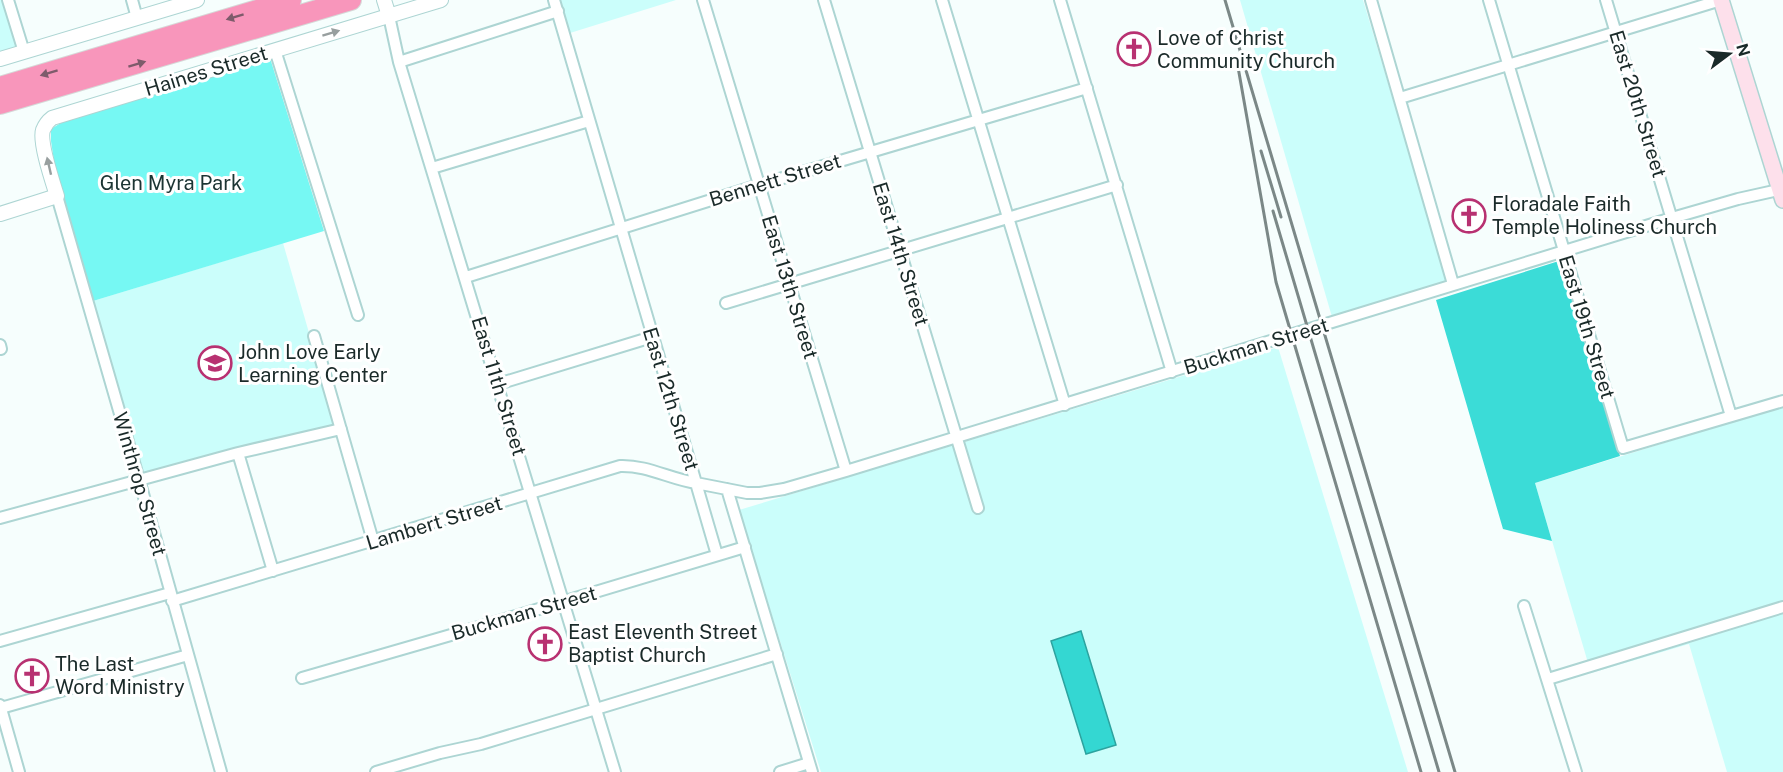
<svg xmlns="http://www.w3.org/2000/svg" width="1783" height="772" viewBox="0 0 1783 772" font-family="'Public Sans',sans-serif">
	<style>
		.built { fill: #cbfefb }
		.green { fill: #76f8f3 }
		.forest { fill: #3bdcd7 }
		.water { fill: #34d7d2; stroke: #2ca39f; stroke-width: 1.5 }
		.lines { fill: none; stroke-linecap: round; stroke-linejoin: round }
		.minor-casing { stroke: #add5d3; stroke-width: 14 }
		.tertiary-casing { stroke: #add5d3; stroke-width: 16 }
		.secondary-casing { stroke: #add5d3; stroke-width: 18 }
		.motorway-casing { stroke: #d6d9d8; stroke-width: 22 }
		.minor { stroke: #fff; stroke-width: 10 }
		.tertiary { stroke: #fff; stroke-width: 14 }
		.secondary { stroke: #fde0eb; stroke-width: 15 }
		.motorway { stroke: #f896bb; stroke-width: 20 }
		.rail { stroke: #7b8887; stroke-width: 3 }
		.oneway { fill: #7e5b6b }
		.oneway2 { fill: #989f9f }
		.labels { text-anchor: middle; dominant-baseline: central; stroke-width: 6; stroke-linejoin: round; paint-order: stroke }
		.poi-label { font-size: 20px; fill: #1a2a29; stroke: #fff; text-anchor: start }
		.street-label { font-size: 20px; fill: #1a2a29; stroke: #fff }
		.park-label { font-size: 20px; fill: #1b3433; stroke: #fff }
	</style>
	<rect width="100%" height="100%" fill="#f6fefd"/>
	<path class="built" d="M 0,0 L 4,0 L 18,48 L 0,53 Z
		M 560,0 L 676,0 L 570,33 Z
		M 1240,0 L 1363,0 L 1448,282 L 1332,317 Z
		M 283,243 L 336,426 L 145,476 L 93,301 Z
		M 1278,347 L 1408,772 L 821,772 L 739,510 Z
		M 1783,406 L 1783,772 L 1727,772 L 1689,644 L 1591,673 L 1535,483 Z"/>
	<path class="green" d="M 270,58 L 324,231 L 93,301 L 55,168 L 51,141 L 51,129 L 64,121 Z"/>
	<path class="forest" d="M 1562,260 L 1620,456 L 1535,483 L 1552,541 L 1503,529 L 1436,300 Z"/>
	<path class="water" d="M 1081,631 L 1116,745 L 1086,754 L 1051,641 Z"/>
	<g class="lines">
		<g class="minor-casing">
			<path id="minor" d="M 8,0 L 24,52
				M 132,0 L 137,18
				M 554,0 L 696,483 L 747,493 L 760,493 L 784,489 L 846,471 L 1672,218 L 1738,199 L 1783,189
				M 703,0 L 846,471
				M 824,0 L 978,508
				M 942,0 L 1065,405
				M 1060,0 L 1172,372
				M 1371,0 C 1399,95 1425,189 1453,284
				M 1489,0 L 1623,448 L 1783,401
				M 1606,0 L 1731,416
				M 389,16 L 399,62 L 615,772
				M 275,50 L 358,315
				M 399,62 L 558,11
				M 1400,98 L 1721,0
				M 432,168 L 589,121
				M 57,196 L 142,490 L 221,772
				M 466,277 L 759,185 L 1087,88
				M 726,303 L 1117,185
				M 314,336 L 373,541
				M 0,345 L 1,349
				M 498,384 L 652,337
				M 238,453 L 273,571
				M 727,489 L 812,772
				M 0,518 L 238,453 L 341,429
				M 172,601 L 620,466 C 647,465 670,479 696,483 L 717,555
				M 1524,606 L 1576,772
				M 0,641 L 170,593
				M 302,678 L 482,626 L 745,547
				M 1548,679 L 1783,607
				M 0,705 L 19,772
				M 1,708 L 188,655
				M 376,772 L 440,753 L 481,744 L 777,654
				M 780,772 L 809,763"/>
		</g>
		<g class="tertiary-casing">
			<path id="tertiary" d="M 384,0 L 389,16
				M 0,59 L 197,0
				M 0,214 L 57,196 C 53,183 39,142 43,130 C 45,125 48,121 52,118 L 441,0"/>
		</g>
		<g class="secondary-casing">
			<path id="secondary" d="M 1721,0 L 1783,200"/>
		</g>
		<g class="motorway-casing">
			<path id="motorway" d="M 0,87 L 291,0
				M 0,104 L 351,0"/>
		</g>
		<use href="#minor" class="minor"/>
		<use href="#tertiary" class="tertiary"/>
		<use href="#secondary" class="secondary"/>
		<use href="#motorway" class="motorway"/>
		<path class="rail" d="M 1225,0 L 1455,772
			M 1238,67 L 1276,282 L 1421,772
			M 1261,151 L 1281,217
			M 1273,211 L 1439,772"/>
	</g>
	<defs><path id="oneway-solid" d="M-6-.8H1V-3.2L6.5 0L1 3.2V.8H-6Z" transform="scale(1.5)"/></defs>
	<g class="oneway">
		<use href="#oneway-solid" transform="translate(235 17) rotate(163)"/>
		<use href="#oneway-solid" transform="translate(137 64) rotate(-17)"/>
		<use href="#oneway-solid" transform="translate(49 73) rotate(163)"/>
	</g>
	<g class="oneway2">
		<use href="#oneway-solid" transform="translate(331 33) rotate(-17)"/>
		<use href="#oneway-solid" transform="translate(49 166) rotate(-103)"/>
	</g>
	<defs>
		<g id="church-ring" transform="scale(1.725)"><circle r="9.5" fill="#fff" stroke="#b83171" stroke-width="1.5"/><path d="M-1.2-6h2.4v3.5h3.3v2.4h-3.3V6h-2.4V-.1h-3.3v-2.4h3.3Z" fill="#b83171"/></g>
		<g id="school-ring" transform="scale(1.725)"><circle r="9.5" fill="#fff" stroke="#b83171" stroke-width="1.5"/><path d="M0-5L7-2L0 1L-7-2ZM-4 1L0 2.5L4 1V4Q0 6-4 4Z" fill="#b83171"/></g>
	</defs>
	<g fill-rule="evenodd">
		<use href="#church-ring" x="1134" y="49"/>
		<use href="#church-ring" x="1469" y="216"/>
		<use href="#school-ring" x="215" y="363"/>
		<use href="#church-ring" x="545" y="644"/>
		<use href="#church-ring" x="32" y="676"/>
	</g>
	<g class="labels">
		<g class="poi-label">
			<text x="1157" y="38">Love of Christ<tspan x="1157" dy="23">Community Church</tspan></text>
			<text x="1492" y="204">Floradale Faith<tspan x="1492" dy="23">Temple Holiness Church</tspan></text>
			<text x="238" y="352">John Love Early<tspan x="238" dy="23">Learning Center</tspan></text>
			<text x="568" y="632">East Eleventh Street<tspan x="568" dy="23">Baptist Church</tspan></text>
			<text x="55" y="664">The Last<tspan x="55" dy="23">Word Ministry</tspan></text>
		</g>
		<g class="street-label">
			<text transform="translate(206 71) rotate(-17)">Haines Street</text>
			<text transform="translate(1638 104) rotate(73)">East 20th Street</text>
			<text transform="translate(775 180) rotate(-17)">Bennett Street</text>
			<text transform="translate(901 254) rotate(73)">East 14th Street</text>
			<text transform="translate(790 287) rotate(73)">East 13th Street</text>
			<text transform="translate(1587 327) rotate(73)">East 19th Street</text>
			<text transform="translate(1256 346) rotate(-17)">Buckman Street</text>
			<text transform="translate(499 386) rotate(73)">East 11th Street</text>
			<text transform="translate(671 399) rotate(73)">East 12th Street</text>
			<text transform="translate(140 484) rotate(74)">Winthrop Street</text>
			<text transform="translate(434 523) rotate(-17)">Lambert Street</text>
			<text transform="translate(524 613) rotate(-16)">Buckman Street</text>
		</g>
		<g class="park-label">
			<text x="171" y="183">Glen Myra Park</text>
		</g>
	</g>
	<g transform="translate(1729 54) rotate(74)" stroke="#ffffff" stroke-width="4.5" paint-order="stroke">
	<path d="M0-4.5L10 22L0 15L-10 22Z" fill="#1a2a29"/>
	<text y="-9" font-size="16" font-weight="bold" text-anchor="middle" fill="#1a2a29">N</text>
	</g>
</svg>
